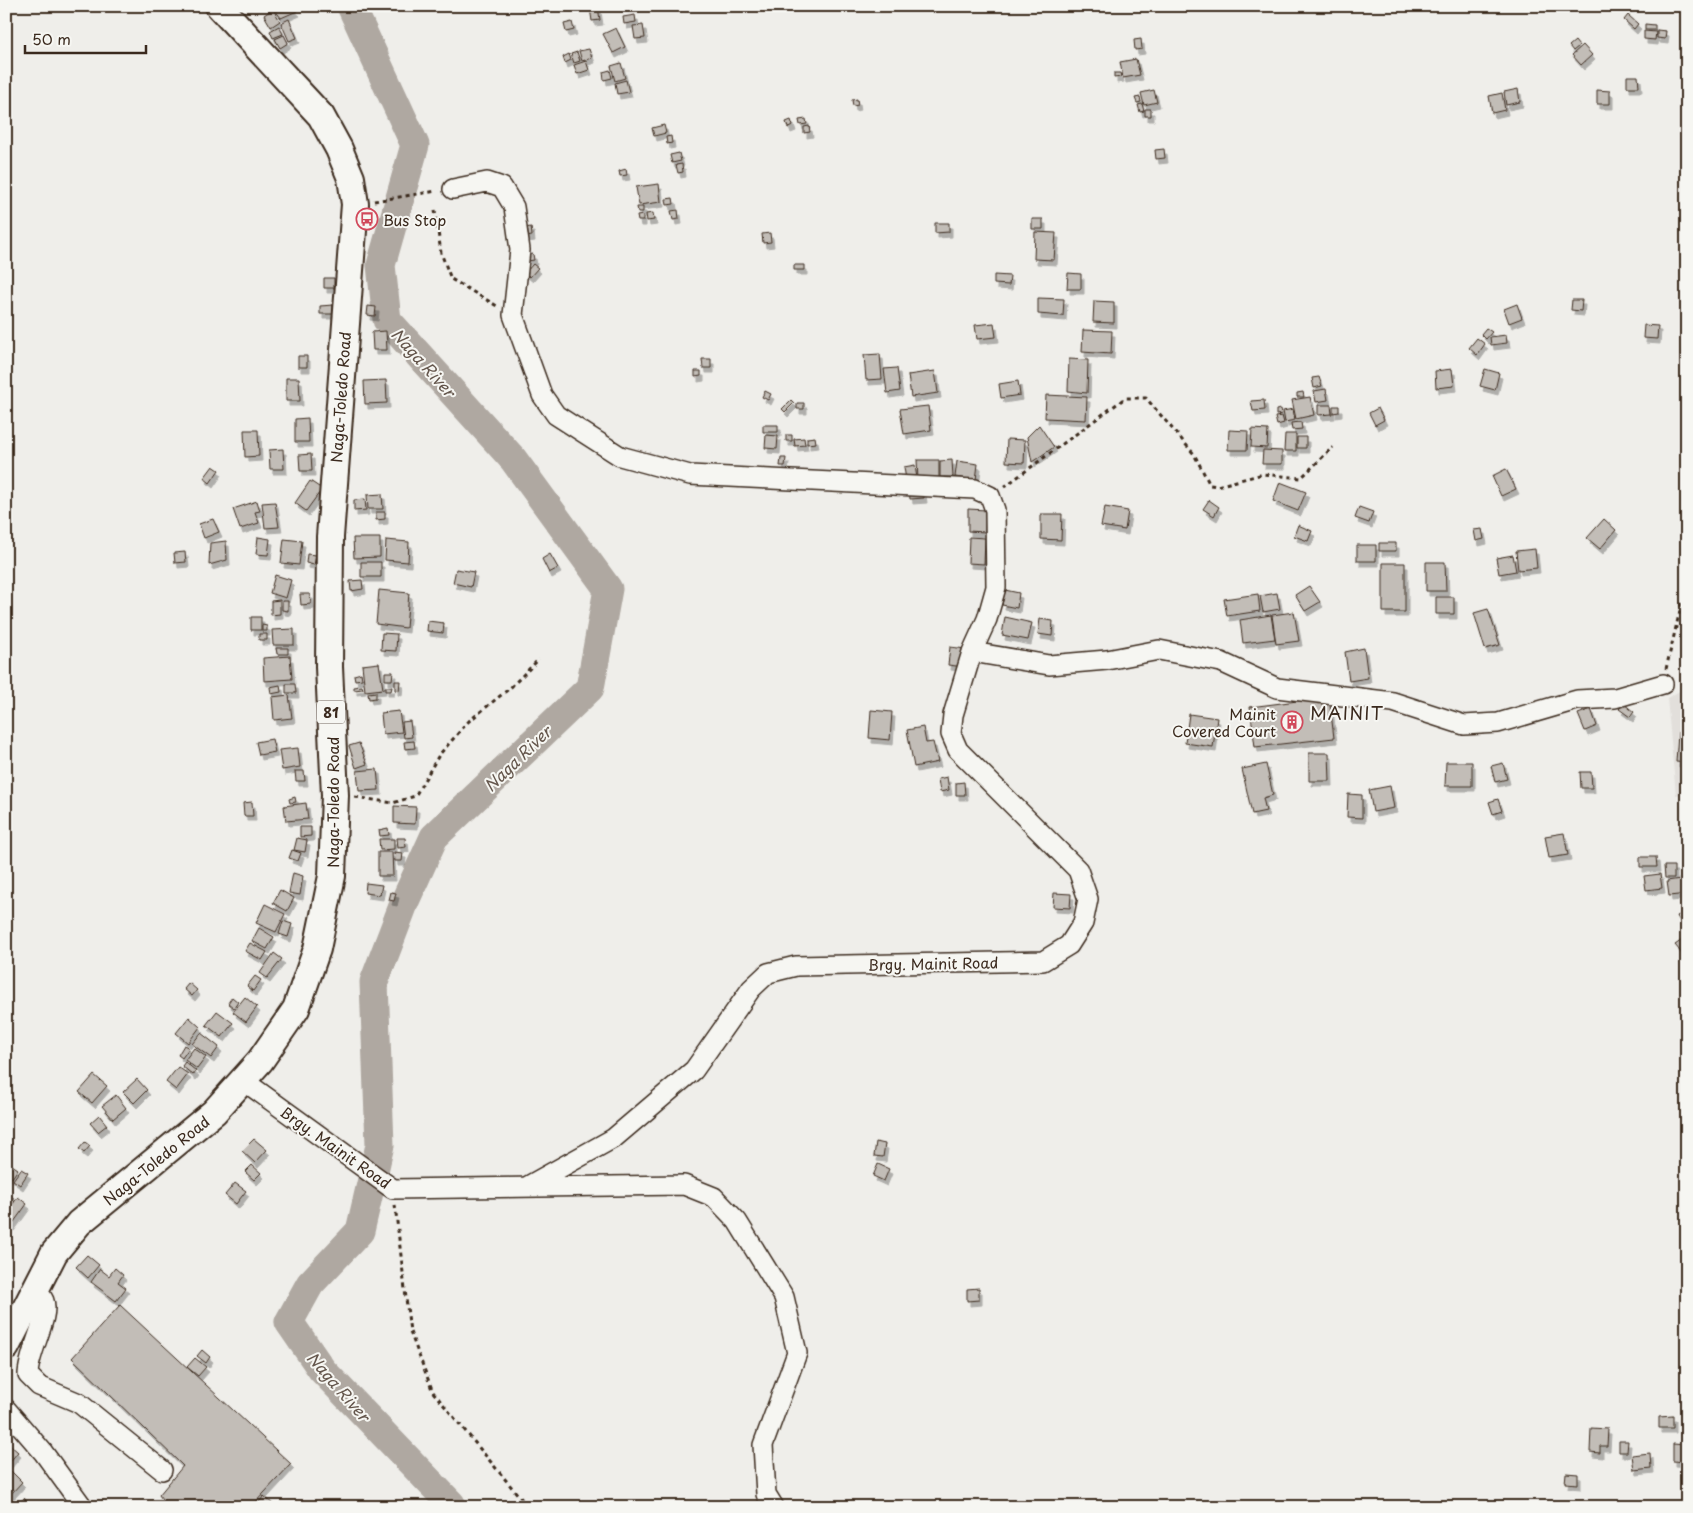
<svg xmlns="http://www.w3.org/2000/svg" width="1693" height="1513" viewBox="0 0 1693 1513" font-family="'Playpen Sans',sans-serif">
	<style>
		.built { fill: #e2dfdb }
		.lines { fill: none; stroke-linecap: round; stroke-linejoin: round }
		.river { stroke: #afa8a1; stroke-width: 29 }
		.building { fill: #c2bdb7; stroke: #3b2a1e; filter: url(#shadow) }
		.minor-casing { stroke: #3b2a1e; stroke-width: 22 }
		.highway-casing { stroke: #3b2a1e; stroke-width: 30 }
		.path { stroke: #3b2a1e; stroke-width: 3; stroke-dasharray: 4 4; stroke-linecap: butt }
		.minor { stroke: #f6f6f2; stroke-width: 19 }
		.highway { stroke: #f6f6f2; stroke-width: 26 }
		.labels { text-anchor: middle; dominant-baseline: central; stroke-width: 4; stroke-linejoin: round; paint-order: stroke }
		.shield { fill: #f6f6f2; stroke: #73675e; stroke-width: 1 }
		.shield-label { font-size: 14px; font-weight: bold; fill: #3b2a1e }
		.poi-label { font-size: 15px; fill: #3b2a1e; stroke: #f6f6f2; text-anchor: start }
		.street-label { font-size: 15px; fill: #3b2a1e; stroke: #f6f6f2 }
		.water-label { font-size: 16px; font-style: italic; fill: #64564c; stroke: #f6f6f2 }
		.quarter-label { font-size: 18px; letter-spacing: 1px; fill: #3b2a1e; stroke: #f6f6f2 }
	</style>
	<defs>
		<filter id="shadow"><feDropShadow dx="3" dy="5" stdDeviation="0" flood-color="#0004"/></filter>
	</defs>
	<rect width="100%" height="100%" fill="#efeeea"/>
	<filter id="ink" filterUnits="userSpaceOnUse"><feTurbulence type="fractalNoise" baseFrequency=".02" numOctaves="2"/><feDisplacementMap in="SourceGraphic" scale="10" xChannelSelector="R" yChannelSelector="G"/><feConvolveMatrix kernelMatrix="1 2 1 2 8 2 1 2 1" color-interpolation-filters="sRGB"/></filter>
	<g filter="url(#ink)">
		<path class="built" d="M 1687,687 L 1687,793 L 1676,795 L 1667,698 Z"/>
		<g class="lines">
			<path class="river" d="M 351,6 L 415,145 L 381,265 L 387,320 L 513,459 L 608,589 L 590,688 L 434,837 L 405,901 L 374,982 L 380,1145 L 360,1231 L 310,1284 L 289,1322 L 322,1370 L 451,1504 L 450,1507"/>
		</g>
		<path class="building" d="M 272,6 L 291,6 L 297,11 L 281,18 Z
			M 598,7 L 600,20 L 592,21 L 590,8 Z
			M 273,9 L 280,21 L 271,27 L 264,15 Z
			M 635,15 L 636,22 L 624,24 L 623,17 Z
			M 1628,15 L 1638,24 L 1634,29 L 1624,20 Z
			M 289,19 L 297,38 L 289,41 L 281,23 Z
			M 572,22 L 574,30 L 566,32 L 564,24 Z
			M 1645,24 L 1655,25 L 1655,30 L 1645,30 Z
			M 643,25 L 645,38 L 635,39 L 633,26 Z
			M 279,26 L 283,34 L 273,38 L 270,31 Z
			M 616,28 L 625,47 L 613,53 L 603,34 Z
			M 1657,30 L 1666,31 L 1665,39 L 1657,38 Z
			M 1644,31 L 1656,32 L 1655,40 L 1644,39 Z
			M 284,35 L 288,43 L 280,48 L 275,39 Z
			M 1141,39 L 1142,49 L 1135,50 L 1134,40 Z
			M 1575,41 L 1579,46 L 1573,51 L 1569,46 Z
			M 1583,45 L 1592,55 L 1581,65 L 1572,55 Z
			M 589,49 L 592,58 L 582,61 L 579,51 Z
			M 577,52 L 580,61 L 574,63 L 571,54 Z
			M 569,54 L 571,60 L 565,63 L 563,57 Z
			M 1136,59 L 1140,75 L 1123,78 L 1120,62 Z
			M 586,61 L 589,70 L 577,74 L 574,65 Z
			M 621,63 L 625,78 L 615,81 L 611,66 Z
			M 610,70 L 612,78 L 604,80 L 603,72 Z
			M 1114,73 L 1120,73 L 1121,77 L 1114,78 Z
			M 1627,76 L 1638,76 L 1639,87 L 1627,87 Z
			M 626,80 L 629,92 L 617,94 L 615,83 Z
			M 1518,89 L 1520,102 L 1506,105 L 1504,92 Z
			M 1154,90 L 1157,102 L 1144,105 L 1141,93 Z
			M 1597,90 L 1610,91 L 1610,104 L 1597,104 Z
			M 1502,93 L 1505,110 L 1492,113 L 1489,96 Z
			M 1140,97 L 1141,102 L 1137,103 L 1135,98 Z
			M 857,99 L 858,105 L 853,106 L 852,100 Z
			M 1142,104 L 1144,111 L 1140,112 L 1138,105 Z
			M 1145,109 L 1151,109 L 1151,116 L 1145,116 Z
			M 806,119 L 807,124 L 800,125 L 799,120 Z
			M 791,120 L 793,126 L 788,128 L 786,122 Z
			M 664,125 L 666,133 L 654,136 L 652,128 Z
			M 809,126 L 810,132 L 804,133 L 804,127 Z
			M 671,136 L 672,143 L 667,144 L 666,137 Z
			M 1164,149 L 1165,158 L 1156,159 L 1155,150 Z
			M 679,153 L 681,161 L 672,163 L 670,155 Z
			M 682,164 L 683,172 L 678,173 L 676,165 Z
			M 626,169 L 627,175 L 620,176 L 619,171 Z
			M 659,184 L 661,202 L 639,205 L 636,187 Z
			M 673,198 L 674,204 L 667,205 L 666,199 Z
			M 637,207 L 643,207 L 643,212 L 638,212 Z
			M 678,210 L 679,219 L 673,220 L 671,211 Z
			M 653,213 L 654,220 L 647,221 L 646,214 Z
			M 643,215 L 643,221 L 638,221 L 637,216 Z
			M 1032,219 L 1043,219 L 1043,229 L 1032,229 Z
			M 935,223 L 949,223 L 949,232 L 935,233 Z
			M 531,227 L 532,236 L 525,237 L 524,228 Z
			M 1035,232 L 1056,233 L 1054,260 L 1034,259 Z
			M 770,233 L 771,242 L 763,243 L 762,234 Z
			M 533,254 L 534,260 L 528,261 L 527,255 Z
			M 533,264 L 538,268 L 530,277 L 525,273 Z
			M 794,265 L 804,265 L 804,270 L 794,270 Z
			M 1068,273 L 1081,274 L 1081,289 L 1067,289 Z
			M 994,275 L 1010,276 L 1009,285 L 994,284 Z
			M 324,278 L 334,278 L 334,288 L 324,288 Z
			M 1038,298 L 1064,299 L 1063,316 L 1038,314 Z
			M 1572,300 L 1582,300 L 1581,311 L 1571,310 Z
			M 1094,301 L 1114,302 L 1114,323 L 1093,322 Z
			M 1517,304 L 1522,318 L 1509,323 L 1504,309 Z
			M 333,305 L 333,314 L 320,314 L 320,306 Z
			M 368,306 L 376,307 L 375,316 L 367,315 Z
			M 994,323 L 996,337 L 977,339 L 975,325 Z
			M 1644,325 L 1658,326 L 1657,339 L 1643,338 Z
			M 1486,328 L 1492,332 L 1486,339 L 1481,334 Z
			M 1083,330 L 1112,331 L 1111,354 L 1082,352 Z
			M 386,331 L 387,350 L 373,350 L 372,332 Z
			M 1506,335 L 1507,343 L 1491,345 L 1490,337 Z
			M 1477,338 L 1485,344 L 1477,355 L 1469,348 Z
			M 880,354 L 882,379 L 866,380 L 864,355 Z
			M 298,356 L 307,356 L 307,367 L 298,367 Z
			M 702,359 L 711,359 L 711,368 L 703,368 Z
			M 1069,359 L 1088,360 L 1087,393 L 1068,391 Z
			M 897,368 L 900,391 L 887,393 L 884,369 Z
			M 1452,369 L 1454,386 L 1436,388 L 1435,371 Z
			M 1485,369 L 1499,373 L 1495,390 L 1480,386 Z
			M 695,371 L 701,371 L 701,376 L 695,377 Z
			M 935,371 L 938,393 L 911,397 L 908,375 Z
			M 1319,377 L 1322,386 L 1314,388 L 1312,378 Z
			M 286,378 L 299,378 L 300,401 L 286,401 Z
			M 386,380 L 387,403 L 365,404 L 364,381 Z
			M 1018,381 L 1020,395 L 1001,398 L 999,384 Z
			M 1326,389 L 1328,400 L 1316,402 L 1314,391 Z
			M 765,391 L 771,394 L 768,400 L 762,397 Z
			M 1303,392 L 1304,397 L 1297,397 L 1297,393 Z
			M 1046,395 L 1087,397 L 1086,420 L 1045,418 Z
			M 1310,397 L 1314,415 L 1296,419 L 1292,400 Z
			M 791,400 L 794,403 L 785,412 L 782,409 Z
			M 1264,400 L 1265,410 L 1253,411 L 1251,401 Z
			M 797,403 L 804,403 L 804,409 L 797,409 Z
			M 1318,405 L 1331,405 L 1332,414 L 1318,415 Z
			M 928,406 L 931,430 L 904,434 L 900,409 Z
			M 1333,406 L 1339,406 L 1339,412 L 1333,413 Z
			M 1378,408 L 1384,420 L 1375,425 L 1369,413 Z
			M 1281,409 L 1282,414 L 1276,415 L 1276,410 Z
			M 1293,409 L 1295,420 L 1285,422 L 1283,411 Z
			M 1282,416 L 1284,423 L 1277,425 L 1275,417 Z
			M 308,418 L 309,442 L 295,442 L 295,419 Z
			M 1301,422 L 1302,429 L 1292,430 L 1291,423 Z
			M 763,425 L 778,425 L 778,432 L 763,432 Z
			M 1039,425 L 1054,447 L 1032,462 L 1027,437 Z
			M 1252,429 L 1268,430 L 1267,448 L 1251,447 Z
			M 244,430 L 258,430 L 259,456 L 245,457 Z
			M 1229,430 L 1248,431 L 1247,450 L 1228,450 Z
			M 1285,434 L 1296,434 L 1296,451 L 1284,451 Z
			M 766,435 L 778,436 L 777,449 L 765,448 Z
			M 786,435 L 792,435 L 792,441 L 786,441 Z
			M 815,437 L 816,443 L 807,444 L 807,438 Z
			M 1297,437 L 1306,437 L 1306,448 L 1297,448 Z
			M 804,438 L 805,445 L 795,446 L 794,439 Z
			M 1007,439 L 1025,440 L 1024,463 L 1006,462 Z
			M 283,449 L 284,469 L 270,469 L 269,450 Z
			M 1263,450 L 1282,451 L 1282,464 L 1262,464 Z
			M 311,454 L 312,471 L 300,471 L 299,455 Z
			M 781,458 L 786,458 L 785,466 L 780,466 Z
			M 917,460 L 939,460 L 939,478 L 918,479 Z
			M 952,460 L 953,477 L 940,477 L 940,461 Z
			M 957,461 L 978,464 L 976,480 L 955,477 Z
			M 915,465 L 917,479 L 906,480 L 904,467 Z
			M 213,466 L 219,470 L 210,483 L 204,478 Z
			M 1506,469 L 1516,489 L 1501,496 L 1492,476 Z
			M 310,481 L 322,489 L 306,511 L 295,503 Z
			M 1280,482 L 1306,492 L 1298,511 L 1273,501 Z
			M 909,489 L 923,489 L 924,498 L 910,499 Z
			M 382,494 L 383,509 L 368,509 L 367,495 Z
			M 365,499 L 366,510 L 354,511 L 354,500 Z
			M 1209,500 L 1219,507 L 1214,516 L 1203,509 Z
			M 257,501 L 260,511 L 255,512 L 259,523 L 240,529 L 233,509 Z
			M 275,502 L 279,527 L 265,528 L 262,503 Z
			M 1105,507 L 1128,511 L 1125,530 L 1101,526 Z
			M 1359,507 L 1373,512 L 1369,523 L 1355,518 Z
			M 968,509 L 986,510 L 985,532 L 968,531 Z
			M 376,512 L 385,512 L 385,519 L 376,520 Z
			M 1041,514 L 1062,514 L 1061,540 L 1041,539 Z
			M 213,519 L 219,532 L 204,538 L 199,524 Z
			M 1604,519 L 1616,530 L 1600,549 L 1587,538 Z
			M 1298,525 L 1312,531 L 1308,541 L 1294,536 Z
			M 1482,529 L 1484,539 L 1476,541 L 1474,530 Z
			M 258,537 L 270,539 L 268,555 L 256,554 Z
			M 969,537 L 985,538 L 984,564 L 968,563 Z
			M 353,538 L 380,538 L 380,557 L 354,558 Z
			M 284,539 L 302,541 L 299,565 L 281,563 Z
			M 386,540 L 409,542 L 408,562 L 385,560 Z
			M 226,541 L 227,560 L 209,565 L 210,543 Z
			M 1379,543 L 1396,543 L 1396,551 L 1379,551 Z
			M 1357,545 L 1376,545 L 1376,561 L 1357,561 Z
			M 1535,549 L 1537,568 L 1518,570 L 1516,551 Z
			M 185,552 L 186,562 L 175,563 L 174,553 Z
			M 307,554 L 316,555 L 314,565 L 306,563 Z
			M 550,554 L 558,568 L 549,573 L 542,559 Z
			M 1513,555 L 1516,571 L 1499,574 L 1496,558 Z
			M 361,562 L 381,562 L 381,577 L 361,577 Z
			M 1426,562 L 1445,562 L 1446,591 L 1426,591 Z
			M 1383,563 L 1405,563 L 1405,612 L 1383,612 Z
			M 456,569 L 474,572 L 471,587 L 453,583 Z
			M 275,575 L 291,580 L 286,598 L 270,593 Z
			M 362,580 L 363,589 L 351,591 L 350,581 Z
			M 1309,586 L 1320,602 L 1305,611 L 1295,595 Z
			M 379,590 L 409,593 L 406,628 L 376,624 Z
			M 1005,590 L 1019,593 L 1017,608 L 1002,605 Z
			M 1277,593 L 1280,609 L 1263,612 L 1260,596 Z
			M 300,594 L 310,594 L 311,604 L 301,605 Z
			M 1258,594 L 1260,611 L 1227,616 L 1224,599 Z
			M 1436,597 L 1454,597 L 1454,614 L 1436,614 Z
			M 280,600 L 280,614 L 271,615 L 271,601 Z
			M 282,601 L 288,601 L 288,611 L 282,610 Z
			M 1488,609 L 1500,645 L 1485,649 L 1474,613 Z
			M 1294,612 L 1299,641 L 1276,644 L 1272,615 Z
			M 1271,615 L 1275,639 L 1243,643 L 1240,620 Z
			M 251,617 L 261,617 L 261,630 L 251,630 Z
			M 1005,617 L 1032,623 L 1028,640 L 1002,635 Z
			M 1040,619 L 1053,621 L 1052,636 L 1038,634 Z
			M 428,621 L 444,623 L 443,633 L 427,631 Z
			M 262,625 L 267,626 L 267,631 L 262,631 Z
			M 294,629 L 294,645 L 273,645 L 272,630 Z
			M 382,633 L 397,634 L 396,651 L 381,650 Z
			M 259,634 L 267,634 L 267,640 L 259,640 Z
			M 950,647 L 966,649 L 964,667 L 948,665 Z
			M 276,648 L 288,648 L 288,654 L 277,654 Z
			M 1364,648 L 1368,678 L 1349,681 L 1345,652 Z
			M 290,656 L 292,679 L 264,681 L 263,658 Z
			M 379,663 L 383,689 L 365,691 L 362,665 Z
			M 385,672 L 393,672 L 392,680 L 385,680 Z
			M 361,673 L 362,679 L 355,680 L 354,675 Z
			M 395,681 L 400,681 L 399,691 L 395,690 Z
			M 286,684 L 295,684 L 296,693 L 286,693 Z
			M 280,685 L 281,692 L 271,694 L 270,687 Z
			M 362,686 L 363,689 L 354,690 L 354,687 Z
			M 385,687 L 392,687 L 391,691 L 385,691 Z
			M 376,692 L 376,698 L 369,699 L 368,693 Z
			M 289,695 L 292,718 L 274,720 L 272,697 Z
			M 1329,697 L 1334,738 L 1255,747 L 1250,707 Z
			M 1624,704 L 1634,712 L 1630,717 L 1619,709 Z
			M 1591,709 L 1597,726 L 1585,731 L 1578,714 Z
			M 871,710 L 892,712 L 890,740 L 869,738 Z
			M 399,711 L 402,732 L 383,734 L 381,713 Z
			M 1189,714 L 1217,718 L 1213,747 L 1185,743 Z
			M 410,721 L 412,737 L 404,738 L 402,722 Z
			M 923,727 L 926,743 L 933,742 L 938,762 L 914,767 L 907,730 Z
			M 1678,732 L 1687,733 L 1687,763 L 1676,762 Z
			M 272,739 L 275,752 L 259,755 L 256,742 Z
			M 414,741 L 415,748 L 405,749 L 404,742 Z
			M 359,743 L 367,764 L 356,768 L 349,746 Z
			M 298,748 L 300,767 L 282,770 L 279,750 Z
			M 1309,753 L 1329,753 L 1330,781 L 1309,781 Z
			M 1446,762 L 1472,762 L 1472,786 L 1445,786 Z
			M 1503,763 L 1507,779 L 1495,782 L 1491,766 Z
			M 1266,764 L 1273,795 L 1263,798 L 1266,811 L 1252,814 L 1242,769 Z
			M 377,769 L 379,790 L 359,791 L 357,771 Z
			M 295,771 L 304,771 L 305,781 L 296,781 Z
			M 1580,772 L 1591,772 L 1592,788 L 1581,788 Z
			M 947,777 L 949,790 L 940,792 L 938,779 Z
			M 964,782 L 965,795 L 956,795 L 956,783 Z
			M 1390,786 L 1394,808 L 1373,812 L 1369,790 Z
			M 1348,794 L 1362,795 L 1362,818 L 1347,817 Z
			M 295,797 L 296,802 L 290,803 L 289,799 Z
			M 1498,799 L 1502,811 L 1493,814 L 1489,802 Z
			M 252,802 L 253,816 L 244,816 L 243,803 Z
			M 306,803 L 308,819 L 286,821 L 284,806 Z
			M 394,806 L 416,807 L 415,824 L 394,823 Z
			M 300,827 L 311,827 L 311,836 L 300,837 Z
			M 388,828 L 389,835 L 380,836 L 379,830 Z
			M 1564,833 L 1568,855 L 1549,858 L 1545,836 Z
			M 297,838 L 307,840 L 305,852 L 294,850 Z
			M 397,838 L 405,838 L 406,847 L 398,848 Z
			M 379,839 L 394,839 L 394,849 L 380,850 Z
			M 292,850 L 301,853 L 298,861 L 289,858 Z
			M 378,852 L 392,852 L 393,876 L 378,876 Z
			M 394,852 L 403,853 L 402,861 L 395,861 Z
			M 1640,857 L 1656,857 L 1657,867 L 1640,867 Z
			M 1664,866 L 1674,866 L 1674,878 L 1665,878 Z
			M 293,873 L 303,876 L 300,895 L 289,893 Z
			M 1660,874 L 1662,888 L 1646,890 L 1644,876 Z
			M 1687,878 L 1687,894 L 1669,896 L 1667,881 Z
			M 366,883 L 382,885 L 380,895 L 365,893 Z
			M 280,890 L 294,898 L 287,911 L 273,903 Z
			M 391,892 L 396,893 L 394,901 L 389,900 Z
			M 1054,893 L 1071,894 L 1070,908 L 1053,907 Z
			M 265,904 L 285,914 L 276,932 L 256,923 Z
			M 1687,911 L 1687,924 L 1683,927 L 1677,916 Z
			M 283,921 L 292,924 L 288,937 L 279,934 Z
			M 259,928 L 274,937 L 267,949 L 252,941 Z
			M 1685,938 L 1687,941 L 1687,956 L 1685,957 L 1675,945 Z
			M 250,943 L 267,952 L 262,960 L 245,951 Z
			M 274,953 L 282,959 L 267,978 L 260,973 Z
			M 255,976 L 261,980 L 253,991 L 247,986 Z
			M 189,983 L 197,990 L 192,996 L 184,989 Z
			M 232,997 L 238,1002 L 234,1008 L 228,1003 Z
			M 245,997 L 257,1007 L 246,1022 L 233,1012 Z
			M 217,1011 L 233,1023 L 222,1037 L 206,1025 Z
			M 189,1017 L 200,1027 L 188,1043 L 176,1033 Z
			M 201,1033 L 219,1047 L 211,1058 L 192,1044 Z
			M 184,1045 L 189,1048 L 182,1058 L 178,1055 Z
			M 194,1048 L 206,1057 L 197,1069 L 185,1060 Z
			M 185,1062 L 196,1071 L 193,1075 L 182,1066 Z
			M 178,1067 L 188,1074 L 176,1090 L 166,1082 Z
			M 94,1075 L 107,1086 L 92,1103 L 79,1092 Z
			M 137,1079 L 147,1090 L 134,1103 L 123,1092 Z
			M 116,1095 L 126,1108 L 113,1119 L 102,1106 Z
			M 99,1115 L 107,1125 L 98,1132 L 90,1123 Z
			M 254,1139 L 267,1150 L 255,1163 L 242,1151 Z
			M 85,1142 L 90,1146 L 84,1153 L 79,1149 Z
			M 876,1142 L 885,1144 L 883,1157 L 874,1156 Z
			M 878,1164 L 889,1169 L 884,1181 L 873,1176 Z
			M 12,1165 L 18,1169 L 12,1178 L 6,1174 Z
			M 252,1165 L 261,1173 L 254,1180 L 245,1172 Z
			M 21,1169 L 28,1173 L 20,1185 L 13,1180 Z
			M 235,1183 L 246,1191 L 236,1204 L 225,1195 Z
			M 8,1194 L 15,1199 L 8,1208 L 6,1196 Z
			M 18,1197 L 27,1204 L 11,1226 L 6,1223 L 6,1213 Z
			M 87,1255 L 99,1265 L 88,1278 L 76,1267 Z
			M 115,1268 L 123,1275 L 118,1282 L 126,1288 L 116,1301 L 91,1282 L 100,1269 L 109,1276 Z
			M 979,1288 L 979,1300 L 967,1301 L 967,1289 Z
			M 120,1305 L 291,1464 L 251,1507 L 168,1507 L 159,1495 L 183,1466 L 72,1358 Z
			M 202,1350 L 210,1357 L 206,1363 L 197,1356 Z
			M 195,1358 L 206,1367 L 198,1376 L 187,1367 Z
			M 1673,1416 L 1673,1428 L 1659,1428 L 1659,1417 Z
			M 1591,1428 L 1608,1429 L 1607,1446 L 1600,1446 L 1600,1453 L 1590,1452 Z
			M 1619,1441 L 1628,1441 L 1627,1452 L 1619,1452 Z
			M 1673,1444 L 1686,1445 L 1685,1462 L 1673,1461 Z
			M 10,1445 L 18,1452 L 8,1464 L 6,1449 Z
			M 1650,1453 L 1651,1468 L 1634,1470 L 1632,1455 Z
			M 10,1470 L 22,1482 L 11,1494 L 6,1489 L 6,1474 Z
			M 1566,1473 L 1578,1474 L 1578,1484 L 1565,1483 Z
			M 264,1496 L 276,1507 L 255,1507 Z
			M 24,1498 L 31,1507 L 15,1507 Z"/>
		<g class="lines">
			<g class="minor-casing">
				<path id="minor" d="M 453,189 L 487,182 L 502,187 L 514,207 L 520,250 L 513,315 L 542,395 L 556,415 L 620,456 L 690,475 L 975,489 L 990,496 L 995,510 L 996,587 L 987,619 L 972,652 L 1049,665 L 1107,660 L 1159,650 L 1221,662 L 1277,688 L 1393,702 L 1464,725 L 1498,723 L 1577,700 L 1615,698 L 1663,684
					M 244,1081 L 393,1189 L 684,1185 L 714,1197 L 737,1221 L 784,1297 L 797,1353 L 763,1445 L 766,1494 L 774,1507
					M 526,1187 L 614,1138 L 694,1070 L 751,989 L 768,973 L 796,966 L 1043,961 L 1069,945 L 1083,923 L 1088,899 L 1078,870 L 958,750 L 951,734 L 953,715 L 972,652
					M 36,1287 C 39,1292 42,1297 44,1301 C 50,1317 28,1353 28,1375 L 39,1386 L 79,1403 L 162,1470
					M 6,1409 L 43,1452 L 83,1507"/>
			</g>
			<g class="highway-casing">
				<path id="highway" d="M 6,1347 L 54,1253 L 79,1223 L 214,1112 L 260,1061 L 296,1009 L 317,949 L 332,876 L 335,795 L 329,667 L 330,537 L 355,204 L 351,178 L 339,149 L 321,116 L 219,6"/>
			</g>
			<path class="path" d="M 374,201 L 437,191
				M 435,210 L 441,253 L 451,279 L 497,306
				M 1004,487 L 1125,398 L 1146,398 L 1194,454 L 1210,485 L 1217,486 L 1263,474 L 1301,478 L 1333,447
				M 1666,669 L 1682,602 L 1687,601
				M 355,797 L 393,803 L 415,796 L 439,755 L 469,721 L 510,688 L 539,659
				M 395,1205 L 410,1332 L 433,1392 L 528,1507"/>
			<use href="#minor" class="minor"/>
			<use href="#highway" class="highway"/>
		</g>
	</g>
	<defs>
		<g id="bus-ring" transform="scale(1.125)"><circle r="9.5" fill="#f6f6f2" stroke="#d1495b" stroke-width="1.5"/><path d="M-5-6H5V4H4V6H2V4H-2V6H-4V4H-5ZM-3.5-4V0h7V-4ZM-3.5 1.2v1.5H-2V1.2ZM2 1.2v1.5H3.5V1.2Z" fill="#d1495b"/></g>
		<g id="building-ring" transform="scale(1.125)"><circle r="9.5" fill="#f6f6f2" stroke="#d1495b" stroke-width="1.5"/><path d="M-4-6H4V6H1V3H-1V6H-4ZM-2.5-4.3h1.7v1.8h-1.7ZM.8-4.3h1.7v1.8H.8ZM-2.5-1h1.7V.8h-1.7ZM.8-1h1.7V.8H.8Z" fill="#d1495b"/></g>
	</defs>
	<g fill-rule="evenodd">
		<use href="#bus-ring" x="367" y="219"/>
		<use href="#building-ring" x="1292" y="722"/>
	</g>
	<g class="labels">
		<rect class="shield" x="317" y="700.5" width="28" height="23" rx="4"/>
		<g class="shield-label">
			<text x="331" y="712">81</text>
		</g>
		<g class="poi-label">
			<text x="383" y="219">Bus Stop</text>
			<text x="1276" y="713" text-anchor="end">Mainit<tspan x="1276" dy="17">Covered Court</tspan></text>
		</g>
		<g class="street-label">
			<text transform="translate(340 397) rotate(-86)">Naga-Toledo Road</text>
			<text transform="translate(332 802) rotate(-90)">Naga-Toledo Road</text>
			<text transform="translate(933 963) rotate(-1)">Brgy. Mainit Road</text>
			<text transform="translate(336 1147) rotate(35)">Brgy. Mainit Road</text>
			<text transform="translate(156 1160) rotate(-39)">Naga-Toledo Road</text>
		</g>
		<g class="water-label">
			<text transform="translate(424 362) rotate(48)">Naga River</text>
			<text transform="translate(517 758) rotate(-44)">Naga River</text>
			<text transform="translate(339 1386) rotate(49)">Naga River</text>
		</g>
		<g class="quarter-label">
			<text x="1347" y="712">MAINIT</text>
		</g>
	</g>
	<rect width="1693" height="1513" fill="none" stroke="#f6f6f2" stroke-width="25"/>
	<rect x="12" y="12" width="1668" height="1488" fill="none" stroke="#3b2a1e" stroke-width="2" filter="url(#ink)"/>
	<path d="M25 45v8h121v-8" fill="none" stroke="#3b2a1e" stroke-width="2.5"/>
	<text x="32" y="45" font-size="15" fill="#3b2a1e" stroke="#f6f6f2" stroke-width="4" paint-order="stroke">50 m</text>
</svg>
